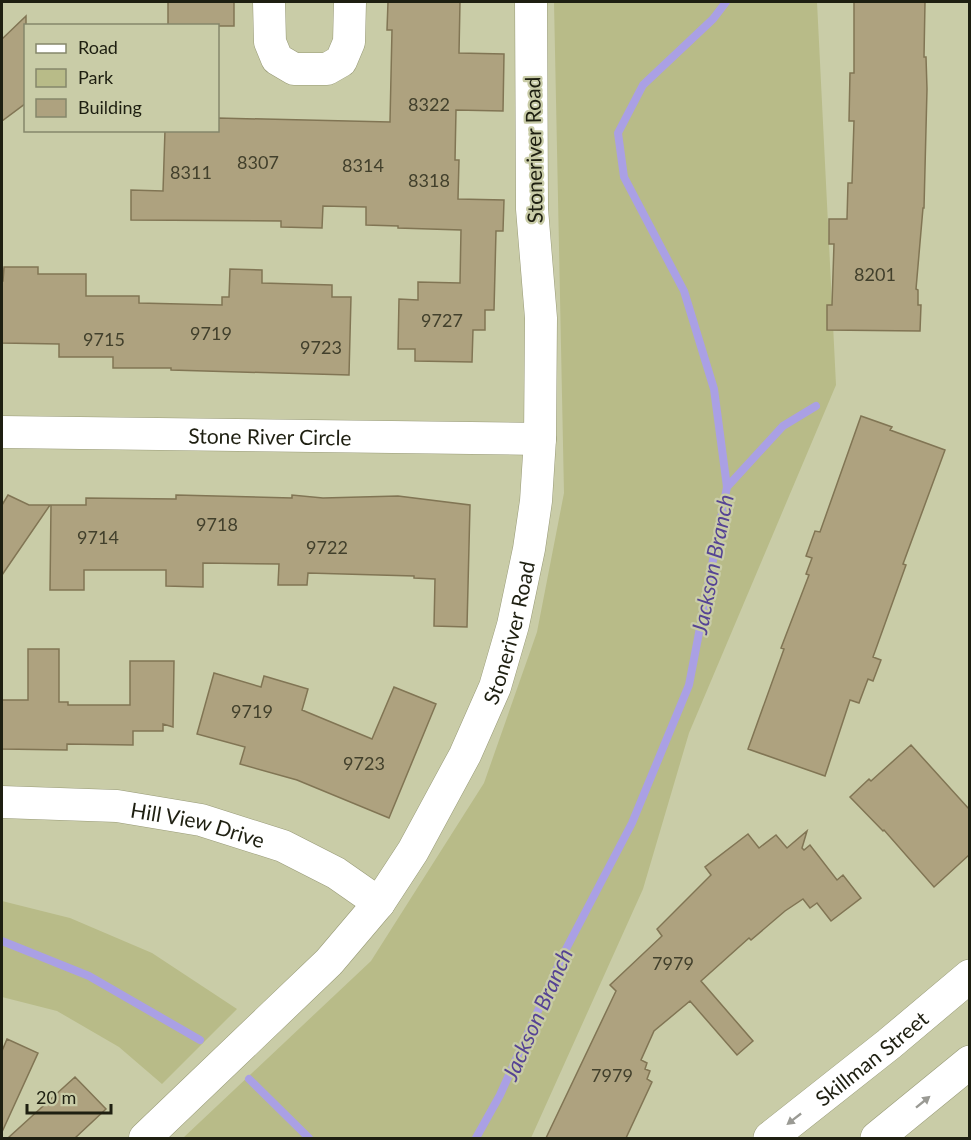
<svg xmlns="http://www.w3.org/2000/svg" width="971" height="1140" viewBox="0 0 971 1140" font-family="Lato,sans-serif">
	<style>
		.green { fill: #b8bb88 }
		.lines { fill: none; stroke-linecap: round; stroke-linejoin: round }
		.stream { stroke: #aaa0e4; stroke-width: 8 }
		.building { fill: #aea27f; stroke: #817554; stroke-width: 1.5 }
		.minor-casing { stroke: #989a77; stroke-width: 33 }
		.secondary-casing { stroke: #989a77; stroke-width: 34 }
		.minor { stroke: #fff; stroke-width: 32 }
		.secondary { stroke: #fff; stroke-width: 33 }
		.oneway { fill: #9a9a94 }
		.labels { text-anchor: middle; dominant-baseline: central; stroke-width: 4.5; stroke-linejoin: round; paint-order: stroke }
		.number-label { font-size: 18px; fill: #42402c }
		.street-label { font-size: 21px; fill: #1e1f11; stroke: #c9cca7 }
		.water-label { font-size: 22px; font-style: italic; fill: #554394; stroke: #c9cca7 }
	</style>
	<rect width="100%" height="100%" fill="#c9cca7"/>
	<path class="green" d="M 554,2 L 817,2 L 836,385 L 689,733 L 643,889 L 531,1138 L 183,1138 L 371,961 L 484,783 L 537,632 L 564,493 Z
		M 2,901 L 70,918 L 152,953 L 237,1009 L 162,1084 L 119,1047 L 57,1011 L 2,997 Z"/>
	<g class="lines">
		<path class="stream" d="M 727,487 L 783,426 L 816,406
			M 2,941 L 89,976 L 200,1040
			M 249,1079 L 309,1138
			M 476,1138 L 500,1095 L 565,951 L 632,823 L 689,685 L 727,487 L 714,389 L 684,291 L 624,177 L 618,133 L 643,85 L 713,19 L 726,2"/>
	</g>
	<path class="building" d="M 168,2 L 234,2 L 234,26 L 168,26 Z
		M 388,2 L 460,2 L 459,53 L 504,54 L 503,111 L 456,110 L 455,160 L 459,160 L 458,199 L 504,200 L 503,231 L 496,231 L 494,310 L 485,310 L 485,330 L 473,330 L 472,362 L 415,361 L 415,349 L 398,349 L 399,299 L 418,300 L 418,282 L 460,283 L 461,230 L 398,228 L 398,226 L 366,225 L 366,207 L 323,206 L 322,228 L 281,227 L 281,221 L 131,220 L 131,190 L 163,191 L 165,130 L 218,130 L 218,118 L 390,122 L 392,30 L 387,30 Z
		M 854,2 L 925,2 L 924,57 L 926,57 L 927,89 L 924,208 L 923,208 L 916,289 L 918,290 L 918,305 L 921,305 L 920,331 L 827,330 L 827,305 L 832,305 L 834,244 L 829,244 L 829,219 L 847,219 L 848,183 L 852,183 L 854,121 L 849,121 L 850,73 L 854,73 Z
		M 26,16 L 26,103 L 2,121 L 2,39 Z
		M 4,267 L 38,267 L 38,274 L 86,274 L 86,296 L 139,296 L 139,303 L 222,305 L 222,297 L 229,297 L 230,269 L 262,270 L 262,283 L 332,285 L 332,297 L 351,297 L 349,375 L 171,370 L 171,368 L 113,368 L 113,357 L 59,357 L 59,344 L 2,343 L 2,281 L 3,281 Z
		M 861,416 L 892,427 L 890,430 L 945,450 L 903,564 L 906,565 L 873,657 L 881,660 L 873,681 L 868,679 L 859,703 L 850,700 L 825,776 L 748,749 L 784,649 L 781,648 L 809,575 L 806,574 L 812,558 L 806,556 L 815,531 L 820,532 Z
		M 8,495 L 29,505 L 50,505 L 2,575 L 2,505 Z
		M 176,495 L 292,498 L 292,495 L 323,498 L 398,496 L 470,505 L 467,627 L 434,626 L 435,579 L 414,578 L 414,576 L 308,573 L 307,585 L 278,585 L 279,564 L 203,563 L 203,587 L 166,586 L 166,570 L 84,570 L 84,590 L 50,590 L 51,505 L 86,505 L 86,498 L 176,499 Z
		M 28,649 L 59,649 L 59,702 L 68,702 L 68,705 L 130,705 L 130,661 L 174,661 L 173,727 L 163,724 L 163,731 L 133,731 L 133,745 L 67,744 L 67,750 L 2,749 L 2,700 L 28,700 Z
		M 214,673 L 261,687 L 264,676 L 308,689 L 302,710 L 372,739 L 394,687 L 436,704 L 389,818 L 297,780 L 240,764 L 245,747 L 197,734 Z
		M 911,745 L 969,809 L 969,855 L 934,887 L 884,830 L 883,831 L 850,797 L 869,779 L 871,781 Z
		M 807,831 L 802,848 L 804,850 L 810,845 L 837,880 L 843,875 L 861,898 L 831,921 L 817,903 L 810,908 L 803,899 L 785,911 L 751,940 L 749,938 L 701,981 L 753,1041 L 737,1055 L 690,1001 L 654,1031 L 641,1060 L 647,1063 L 645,1069 L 650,1071 L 647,1079 L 652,1082 L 626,1138 L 546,1138 L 616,991 L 610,985 L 662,936 L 657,929 L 711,875 L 705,867 L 748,834 L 759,848 L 776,835 L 787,848 Z
		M 7,1039 L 38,1053 L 2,1132 L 2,1051 Z
		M 75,1077 L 106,1109 L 75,1138 L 8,1138 Z"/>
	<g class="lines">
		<g class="minor-casing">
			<g id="minor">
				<path d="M 269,2 L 270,42 L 277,59 L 294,69 L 327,69 L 341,61 L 349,42 L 350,2"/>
				<path id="s1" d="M 2,432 L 540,439"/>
				<path id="s2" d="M 2,802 L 117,806 L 201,820 L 283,846 L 336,873 L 379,903"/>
				<path id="s3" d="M 145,1138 L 329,962 L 379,903 L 413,851 L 465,755 L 495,687 L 513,625 L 529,549 L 536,501 L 540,439 L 541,318 L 532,209 L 531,2"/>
			</g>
		</g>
		<g class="secondary-casing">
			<g id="secondary">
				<path id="s4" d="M 770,1138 L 889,1044 L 970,976"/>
				<path d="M 877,1138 L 970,1062"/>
			</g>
		</g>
		<use href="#minor" class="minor"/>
		<use href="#secondary" class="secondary"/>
	</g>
	<defs><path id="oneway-solid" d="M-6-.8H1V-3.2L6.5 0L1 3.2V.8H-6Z" transform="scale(1.5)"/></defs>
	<g class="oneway">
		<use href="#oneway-solid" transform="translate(923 1102) rotate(-39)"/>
		<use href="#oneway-solid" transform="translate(794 1119) rotate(142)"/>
	</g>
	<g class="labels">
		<g class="number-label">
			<text x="429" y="104">8322</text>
			<text x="258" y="162">8307</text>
			<text x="363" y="165">8314</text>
			<text x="191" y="172">8311</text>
			<text x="429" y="180">8318</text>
			<text x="875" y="274">8201</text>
			<text x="442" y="320">9727</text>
			<text x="211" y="333">9719</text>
			<text x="104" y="339">9715</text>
			<text x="321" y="347">9723</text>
			<text x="217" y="524">9718</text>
			<text x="98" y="537">9714</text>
			<text x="327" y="547">9722</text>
			<text x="252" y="711">9719</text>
			<text x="364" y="763">9723</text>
			<text x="673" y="963">7979</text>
			<text x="612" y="1075">7979</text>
		</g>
		<g class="street-label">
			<text transform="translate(533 150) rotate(-91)">Stoneriver Road</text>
			<text stroke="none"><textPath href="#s1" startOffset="268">Stone River Circle</textPath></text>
			<text stroke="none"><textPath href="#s3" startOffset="634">Stoneriver Road</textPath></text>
			<text stroke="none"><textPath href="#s2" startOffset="198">Hill View Drive</textPath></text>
			<text stroke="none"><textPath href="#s4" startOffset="129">Skillman Street</textPath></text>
		</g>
		<g class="water-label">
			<text transform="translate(712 564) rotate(-79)">Jackson Branch</text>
			<text transform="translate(537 1014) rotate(-66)">Jackson Branch</text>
		</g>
	</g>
	<rect width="971" height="1140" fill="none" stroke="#1e1f11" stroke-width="6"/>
	<rect x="24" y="24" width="195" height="108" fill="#c9cca7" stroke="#85876b" stroke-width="1.5"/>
	<rect x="36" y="44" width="30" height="9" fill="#ffffff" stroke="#85876b" stroke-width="1.5"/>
	<text x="78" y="54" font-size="18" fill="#1e1f11">Road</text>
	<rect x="36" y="69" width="30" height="18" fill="#b8bb88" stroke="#85876b" stroke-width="1.5"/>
	<text x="78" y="84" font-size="18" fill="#1e1f11">Park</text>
	<rect x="36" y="99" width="30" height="18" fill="#aea27f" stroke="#85876b" stroke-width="1.5"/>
	<text x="78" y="114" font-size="18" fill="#1e1f11">Building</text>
	<path d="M27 1104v9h84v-9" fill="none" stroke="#1e1f11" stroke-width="3"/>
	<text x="36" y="1104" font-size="18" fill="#1e1f11" stroke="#c9cca7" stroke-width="4.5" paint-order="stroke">20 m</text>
</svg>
